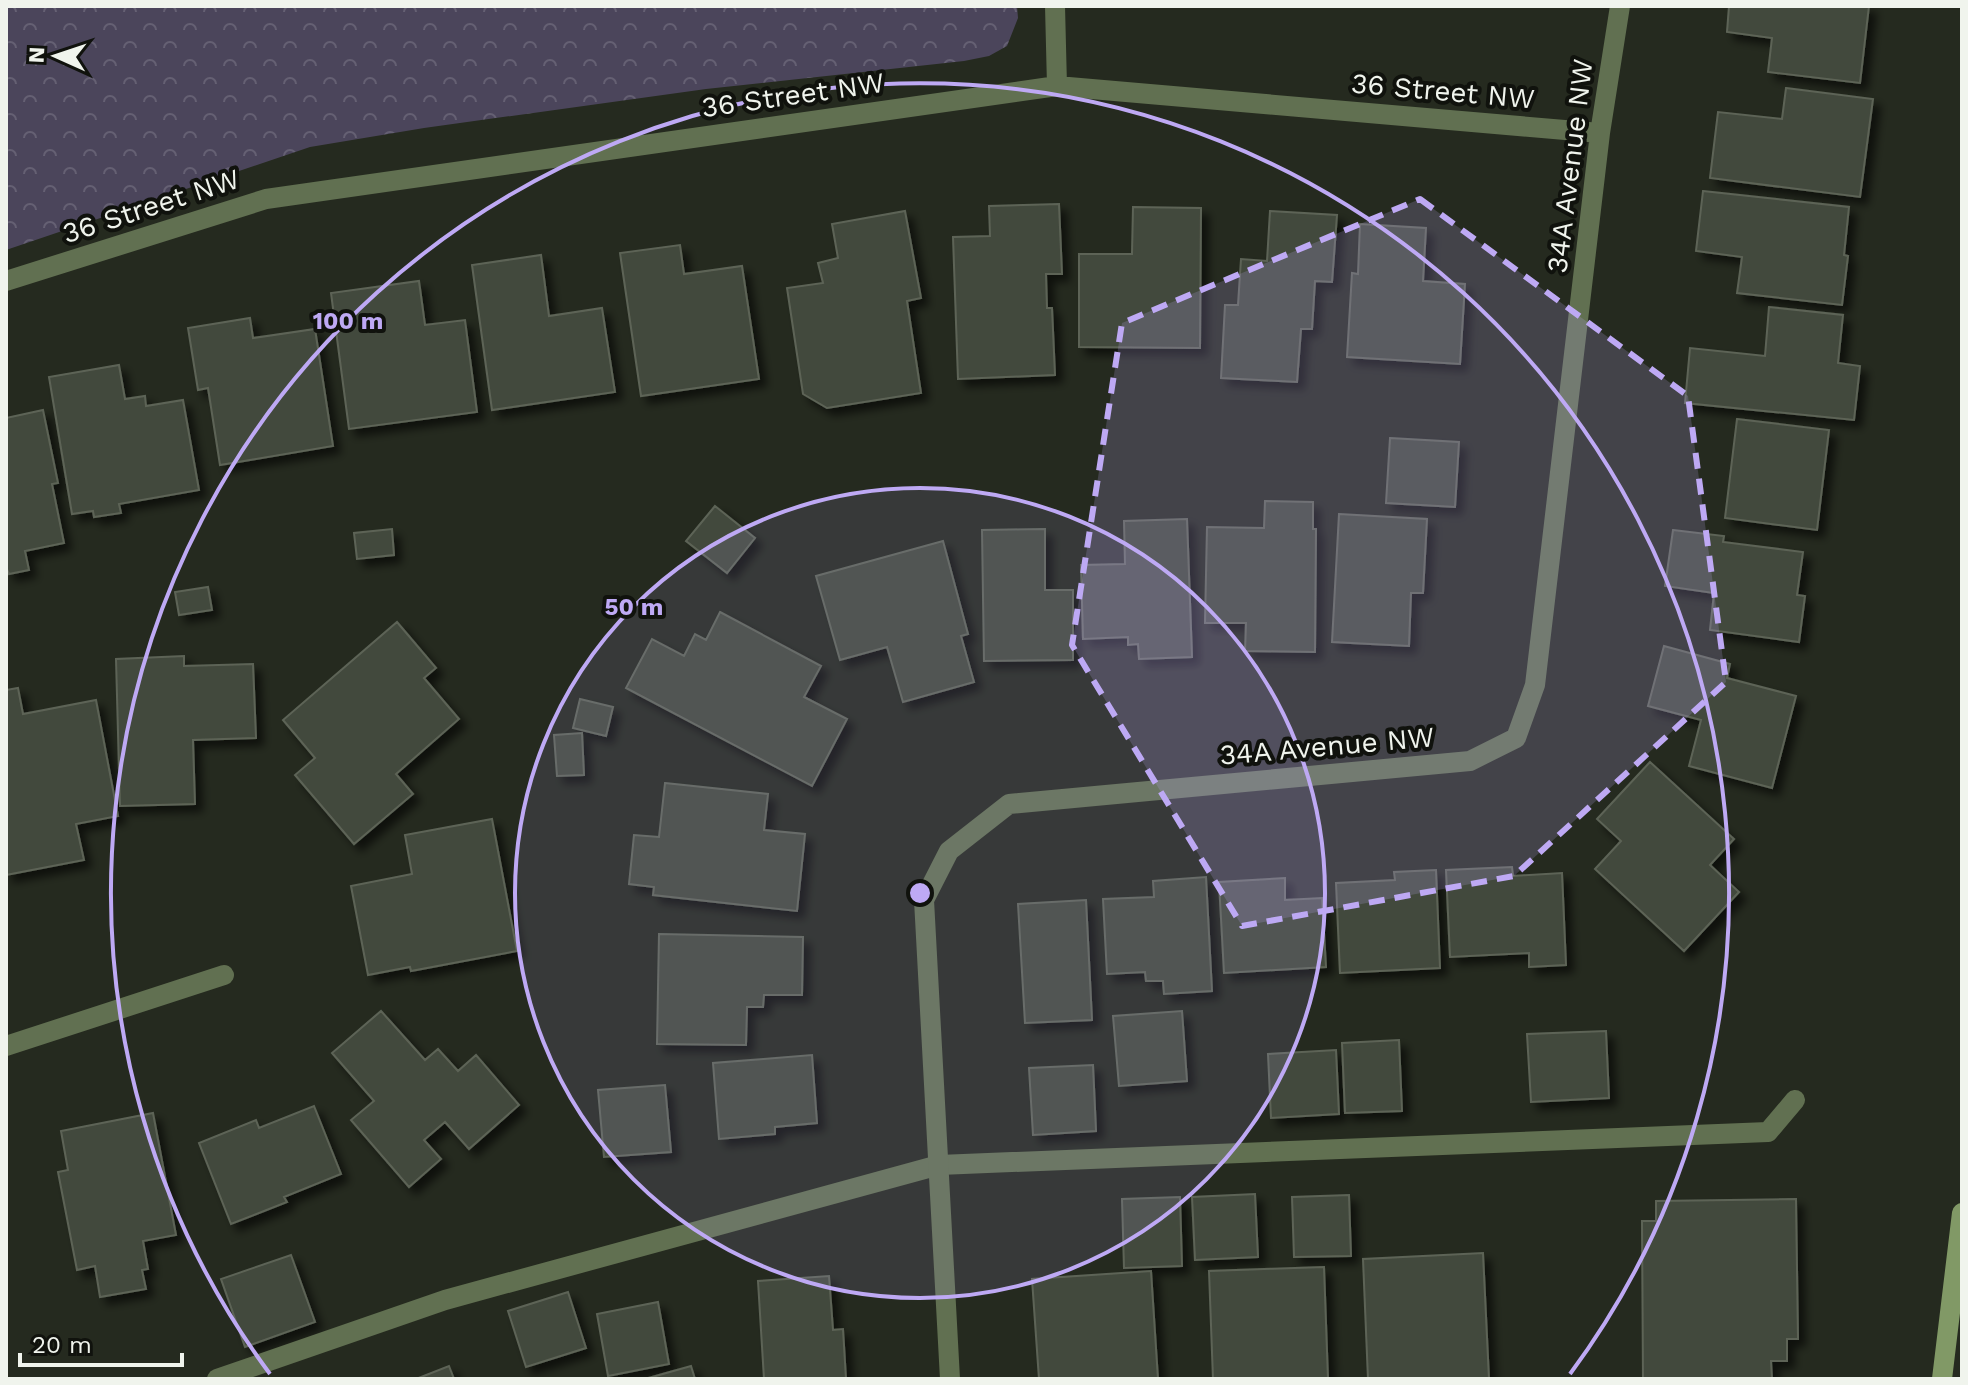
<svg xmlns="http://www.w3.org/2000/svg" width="1968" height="1385" viewBox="0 0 1968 1385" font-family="'Work Sans',sans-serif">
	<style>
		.forest { fill: url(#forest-crowns) }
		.building { fill: #43493d; stroke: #5d6457; stroke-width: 2; filter: url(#shadow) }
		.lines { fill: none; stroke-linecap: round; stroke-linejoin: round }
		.lane { stroke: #617051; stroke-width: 20 }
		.street { stroke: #617051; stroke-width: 20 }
		.secondary { stroke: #819966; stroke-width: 20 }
		.marked { fill: #bea9f4; fill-opacity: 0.2; stroke: #bea9f4; stroke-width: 6; stroke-dasharray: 16 10; stroke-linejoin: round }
		.ring { fill: none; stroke: #bea9f4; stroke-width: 4 }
		.labels { text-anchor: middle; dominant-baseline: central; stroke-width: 8; stroke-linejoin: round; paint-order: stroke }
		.street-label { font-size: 28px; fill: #f0f4ed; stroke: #10120d }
		.centre { fill: #bea9f4; stroke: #10120d; stroke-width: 4 }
		.ring-label { font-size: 24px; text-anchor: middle; font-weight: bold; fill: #bea9f4; stroke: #10120d; stroke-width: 8; stroke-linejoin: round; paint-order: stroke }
	</style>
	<defs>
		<pattern id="forest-crowns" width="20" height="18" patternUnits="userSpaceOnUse" patternTransform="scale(2)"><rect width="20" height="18" fill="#4b455b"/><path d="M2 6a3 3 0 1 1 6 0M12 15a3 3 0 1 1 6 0" fill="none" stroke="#656073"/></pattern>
		<filter id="shadow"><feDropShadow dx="7" dy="7" stdDeviation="4" flood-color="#0009"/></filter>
	</defs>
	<rect width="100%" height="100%" fill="#252a1f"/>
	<path class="forest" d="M 6,6 L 1017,6 L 1018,18 L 1007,46 L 989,56 L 964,61 L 706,89 L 424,128 L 310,147 L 6,250 Z"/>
	<path class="building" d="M 1729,6 L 1869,6 L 1860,83 L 1768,72 L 1772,38 L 1727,32 Z
		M 1786,88 L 1873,99 L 1860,197 L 1710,178 L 1718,112 L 1782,119 Z
		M 1703,191 L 1849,207 L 1844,255 L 1848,256 L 1842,305 L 1737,293 L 1742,257 L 1696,251 Z
		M 1059,204 L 1062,274 L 1046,274 L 1047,308 L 1052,308 L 1055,375 L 958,379 L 953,237 L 990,236 L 989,206 Z
		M 1133,207 L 1201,208 L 1200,348 L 1079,347 L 1079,254 L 1132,254 Z
		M 905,211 L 921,298 L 907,301 L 921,393 L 827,408 L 803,394 L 787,288 L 823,283 L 818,263 L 838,258 L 832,224 Z
		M 1270,211 L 1337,215 L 1332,282 L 1315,281 L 1312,329 L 1301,329 L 1297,382 L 1221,378 L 1225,305 L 1238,305 L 1241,259 L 1267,261 Z
		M 1360,224 L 1426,228 L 1423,281 L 1465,284 L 1460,364 L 1347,357 L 1352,273 L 1358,274 Z
		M 680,245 L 684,274 L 742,266 L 759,379 L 641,396 L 620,253 Z
		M 541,255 L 549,316 L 602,308 L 615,392 L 492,410 L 472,265 Z
		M 419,281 L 425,325 L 465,320 L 477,412 L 349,429 L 331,293 Z
		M 1769,307 L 1843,315 L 1838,363 L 1860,366 L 1854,420 L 1685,403 L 1690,348 L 1765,356 Z
		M 250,318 L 253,338 L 315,329 L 333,446 L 220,465 L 208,388 L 198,390 L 188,328 Z
		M 119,365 L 125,399 L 145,396 L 146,406 L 183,400 L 199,490 L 119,504 L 121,513 L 94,517 L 93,511 L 72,514 L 49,377 Z
		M 43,410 L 58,483 L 52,484 L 64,543 L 25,551 L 29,570 L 9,574 L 6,567 L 6,418 Z
		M 1737,419 L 1829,430 L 1817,530 L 1725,518 Z
		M 1390,438 L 1459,442 L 1455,507 L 1386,503 Z
		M 1265,501 L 1313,502 L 1313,529 L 1316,529 L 1315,652 L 1245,651 L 1246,623 L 1205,623 L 1207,527 L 1264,528 Z
		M 715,506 L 755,538 L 727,573 L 686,541 Z
		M 1339,514 L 1427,519 L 1423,593 L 1411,593 L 1409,646 L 1332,642 Z
		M 1187,519 L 1192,657 L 1139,659 L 1138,644 L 1128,645 L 1128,637 L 1083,639 L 1081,565 L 1125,564 L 1124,521 Z
		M 392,529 L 394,555 L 357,559 L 354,533 Z
		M 1045,529 L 1045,590 L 1073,590 L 1073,660 L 984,661 L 982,530 Z
		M 1673,530 L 1724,536 L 1723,542 L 1803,552 L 1797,595 L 1805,596 L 1799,642 L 1710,630 L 1714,593 L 1665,586 Z
		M 943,541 L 968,634 L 961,636 L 974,682 L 903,702 L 887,647 L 840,660 L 816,576 Z
		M 208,587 L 212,610 L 179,615 L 175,592 Z
		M 720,612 L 821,666 L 804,697 L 847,719 L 812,786 L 626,688 L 652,639 L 684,656 L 695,634 L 706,640 Z
		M 397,622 L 436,668 L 424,678 L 459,719 L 396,774 L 413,794 L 354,844 L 295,775 L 315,758 L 283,720 Z
		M 1664,646 L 1730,664 L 1727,678 L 1796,696 L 1772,788 L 1689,766 L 1701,720 L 1648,706 Z
		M 184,656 L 184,666 L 253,664 L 256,738 L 193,740 L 195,804 L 120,806 L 116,659 Z
		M 18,688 L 23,714 L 96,700 L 118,816 L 76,824 L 84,860 L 6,875 L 6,690 Z
		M 580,699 L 613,707 L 606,736 L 573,728 Z
		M 582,733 L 584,775 L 557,776 L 554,735 Z
		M 1650,762 L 1734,839 L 1710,865 L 1739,892 L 1684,951 L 1595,869 L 1621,841 L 1597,819 Z
		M 665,783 L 768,794 L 764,830 L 805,834 L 797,911 L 653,895 L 654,887 L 629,884 L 634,835 L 659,837 Z
		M 492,819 L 517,951 L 411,971 L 410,967 L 368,975 L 351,886 L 412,874 L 405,835 Z
		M 1512,867 L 1513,876 L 1562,873 L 1566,965 L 1529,967 L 1529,953 L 1450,957 L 1446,870 Z
		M 1436,870 L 1440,968 L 1340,973 L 1336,883 L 1395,880 L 1394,872 Z
		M 1206,877 L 1212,991 L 1164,994 L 1163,981 L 1146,981 L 1145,972 L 1107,974 L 1103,899 L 1154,897 L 1153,881 Z
		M 1285,878 L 1285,900 L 1322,898 L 1326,967 L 1224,973 L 1219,882 Z
		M 1086,900 L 1092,1020 L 1025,1023 L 1018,904 Z
		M 659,934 L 803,937 L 802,995 L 764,995 L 763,1007 L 747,1007 L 746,1045 L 657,1044 Z
		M 381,1011 L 425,1060 L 438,1049 L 458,1071 L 476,1055 L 519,1105 L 469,1149 L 445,1122 L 424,1140 L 441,1159 L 409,1187 L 351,1120 L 374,1101 L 332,1053 Z
		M 1182,1011 L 1187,1081 L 1119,1086 L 1113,1016 Z
		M 1606,1031 L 1609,1098 L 1531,1102 L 1527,1034 Z
		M 1399,1040 L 1402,1111 L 1345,1113 L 1342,1043 Z
		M 1336,1050 L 1339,1114 L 1271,1118 L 1268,1054 Z
		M 812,1055 L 817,1123 L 775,1127 L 775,1134 L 719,1139 L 713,1063 Z
		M 1093,1065 L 1096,1131 L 1033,1135 L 1029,1068 Z
		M 665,1085 L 671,1152 L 604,1157 L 598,1090 Z
		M 314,1106 L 341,1174 L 284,1197 L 287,1202 L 231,1224 L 199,1143 L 256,1120 L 259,1128 Z
		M 153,1113 L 176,1235 L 143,1241 L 148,1269 L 142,1270 L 146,1289 L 100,1297 L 95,1266 L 77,1270 L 58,1172 L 68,1170 L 61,1131 Z
		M 1255,1194 L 1258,1257 L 1195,1260 L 1192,1197 Z
		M 1349,1195 L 1351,1256 L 1294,1257 L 1292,1197 Z
		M 1180,1197 L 1182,1266 L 1124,1268 L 1122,1199 Z
		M 1796,1199 L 1798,1339 L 1787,1339 L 1787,1361 L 1771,1361 L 1772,1379 L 1643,1379 L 1642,1221 L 1656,1221 L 1656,1201 Z
		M 1483,1253 L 1489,1379 L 1368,1379 L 1363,1259 Z
		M 291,1255 L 315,1322 L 245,1347 L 221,1279 Z
		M 1324,1267 L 1328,1379 L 1213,1379 L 1209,1271 Z
		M 1151,1271 L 1158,1379 L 1039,1379 L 1032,1279 Z
		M 829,1276 L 833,1330 L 843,1329 L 846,1379 L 764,1379 L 758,1281 Z
		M 568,1292 L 586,1348 L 526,1367 L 508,1311 Z
		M 658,1302 L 669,1364 L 608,1376 L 597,1314 Z
		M 449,1366 L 454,1379 L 416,1379 Z
		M 691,1366 L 695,1379 L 645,1379 Z"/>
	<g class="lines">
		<path class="lane" d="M 217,1379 L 445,1300 L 939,1165 L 1768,1132 L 1795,1100"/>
		<path class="street" d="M 1055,6 L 1057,86
			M 6,281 L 266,199 L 1057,86 L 1600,133
			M 6,1046 L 224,975
			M 950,1379 L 924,900 L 949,851 L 1009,804 L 1470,761 L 1516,738 L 1535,685 L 1600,133 L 1620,6"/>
		<path class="secondary" d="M 1942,1379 L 1962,1213"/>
	</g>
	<path class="marked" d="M 1420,199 L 1688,396 L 1726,682 L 1514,876 L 1242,926 L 1072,645 L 1122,323 Z"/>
	<circle cx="920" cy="893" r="405" fill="#bea9f4" fill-opacity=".12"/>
	<g class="ring">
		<circle cx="920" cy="893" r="405"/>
		<path d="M270 1374A809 809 0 1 1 1570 1374"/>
	</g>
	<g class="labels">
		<g class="street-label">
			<text transform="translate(1443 91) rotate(5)">36 Street NW</text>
			<text transform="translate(793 95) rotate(-8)">36 Street NW</text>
			<text transform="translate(1570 166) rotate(-83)">34A Avenue NW</text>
			<text transform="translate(151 206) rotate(-18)">36 Street NW</text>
			<text transform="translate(1327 746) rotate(-5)">34A Avenue NW</text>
		</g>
	</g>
	<circle cx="920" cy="893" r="12" class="centre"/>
	<g class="ring-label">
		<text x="348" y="329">100 m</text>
		<text x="634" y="615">50 m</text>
	</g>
	<rect width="1968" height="1385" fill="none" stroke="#f0f4ed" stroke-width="16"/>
	<g transform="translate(56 56) rotate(273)" stroke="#10120d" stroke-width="6" paint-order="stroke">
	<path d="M0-6L14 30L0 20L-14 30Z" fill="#f0f4ed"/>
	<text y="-12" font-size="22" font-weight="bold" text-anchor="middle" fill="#f0f4ed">N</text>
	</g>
	<path d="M20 1353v12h162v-12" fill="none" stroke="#f0f4ed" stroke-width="4"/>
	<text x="32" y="1353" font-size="24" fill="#f0f4ed" stroke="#10120d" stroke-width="6" paint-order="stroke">20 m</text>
</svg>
